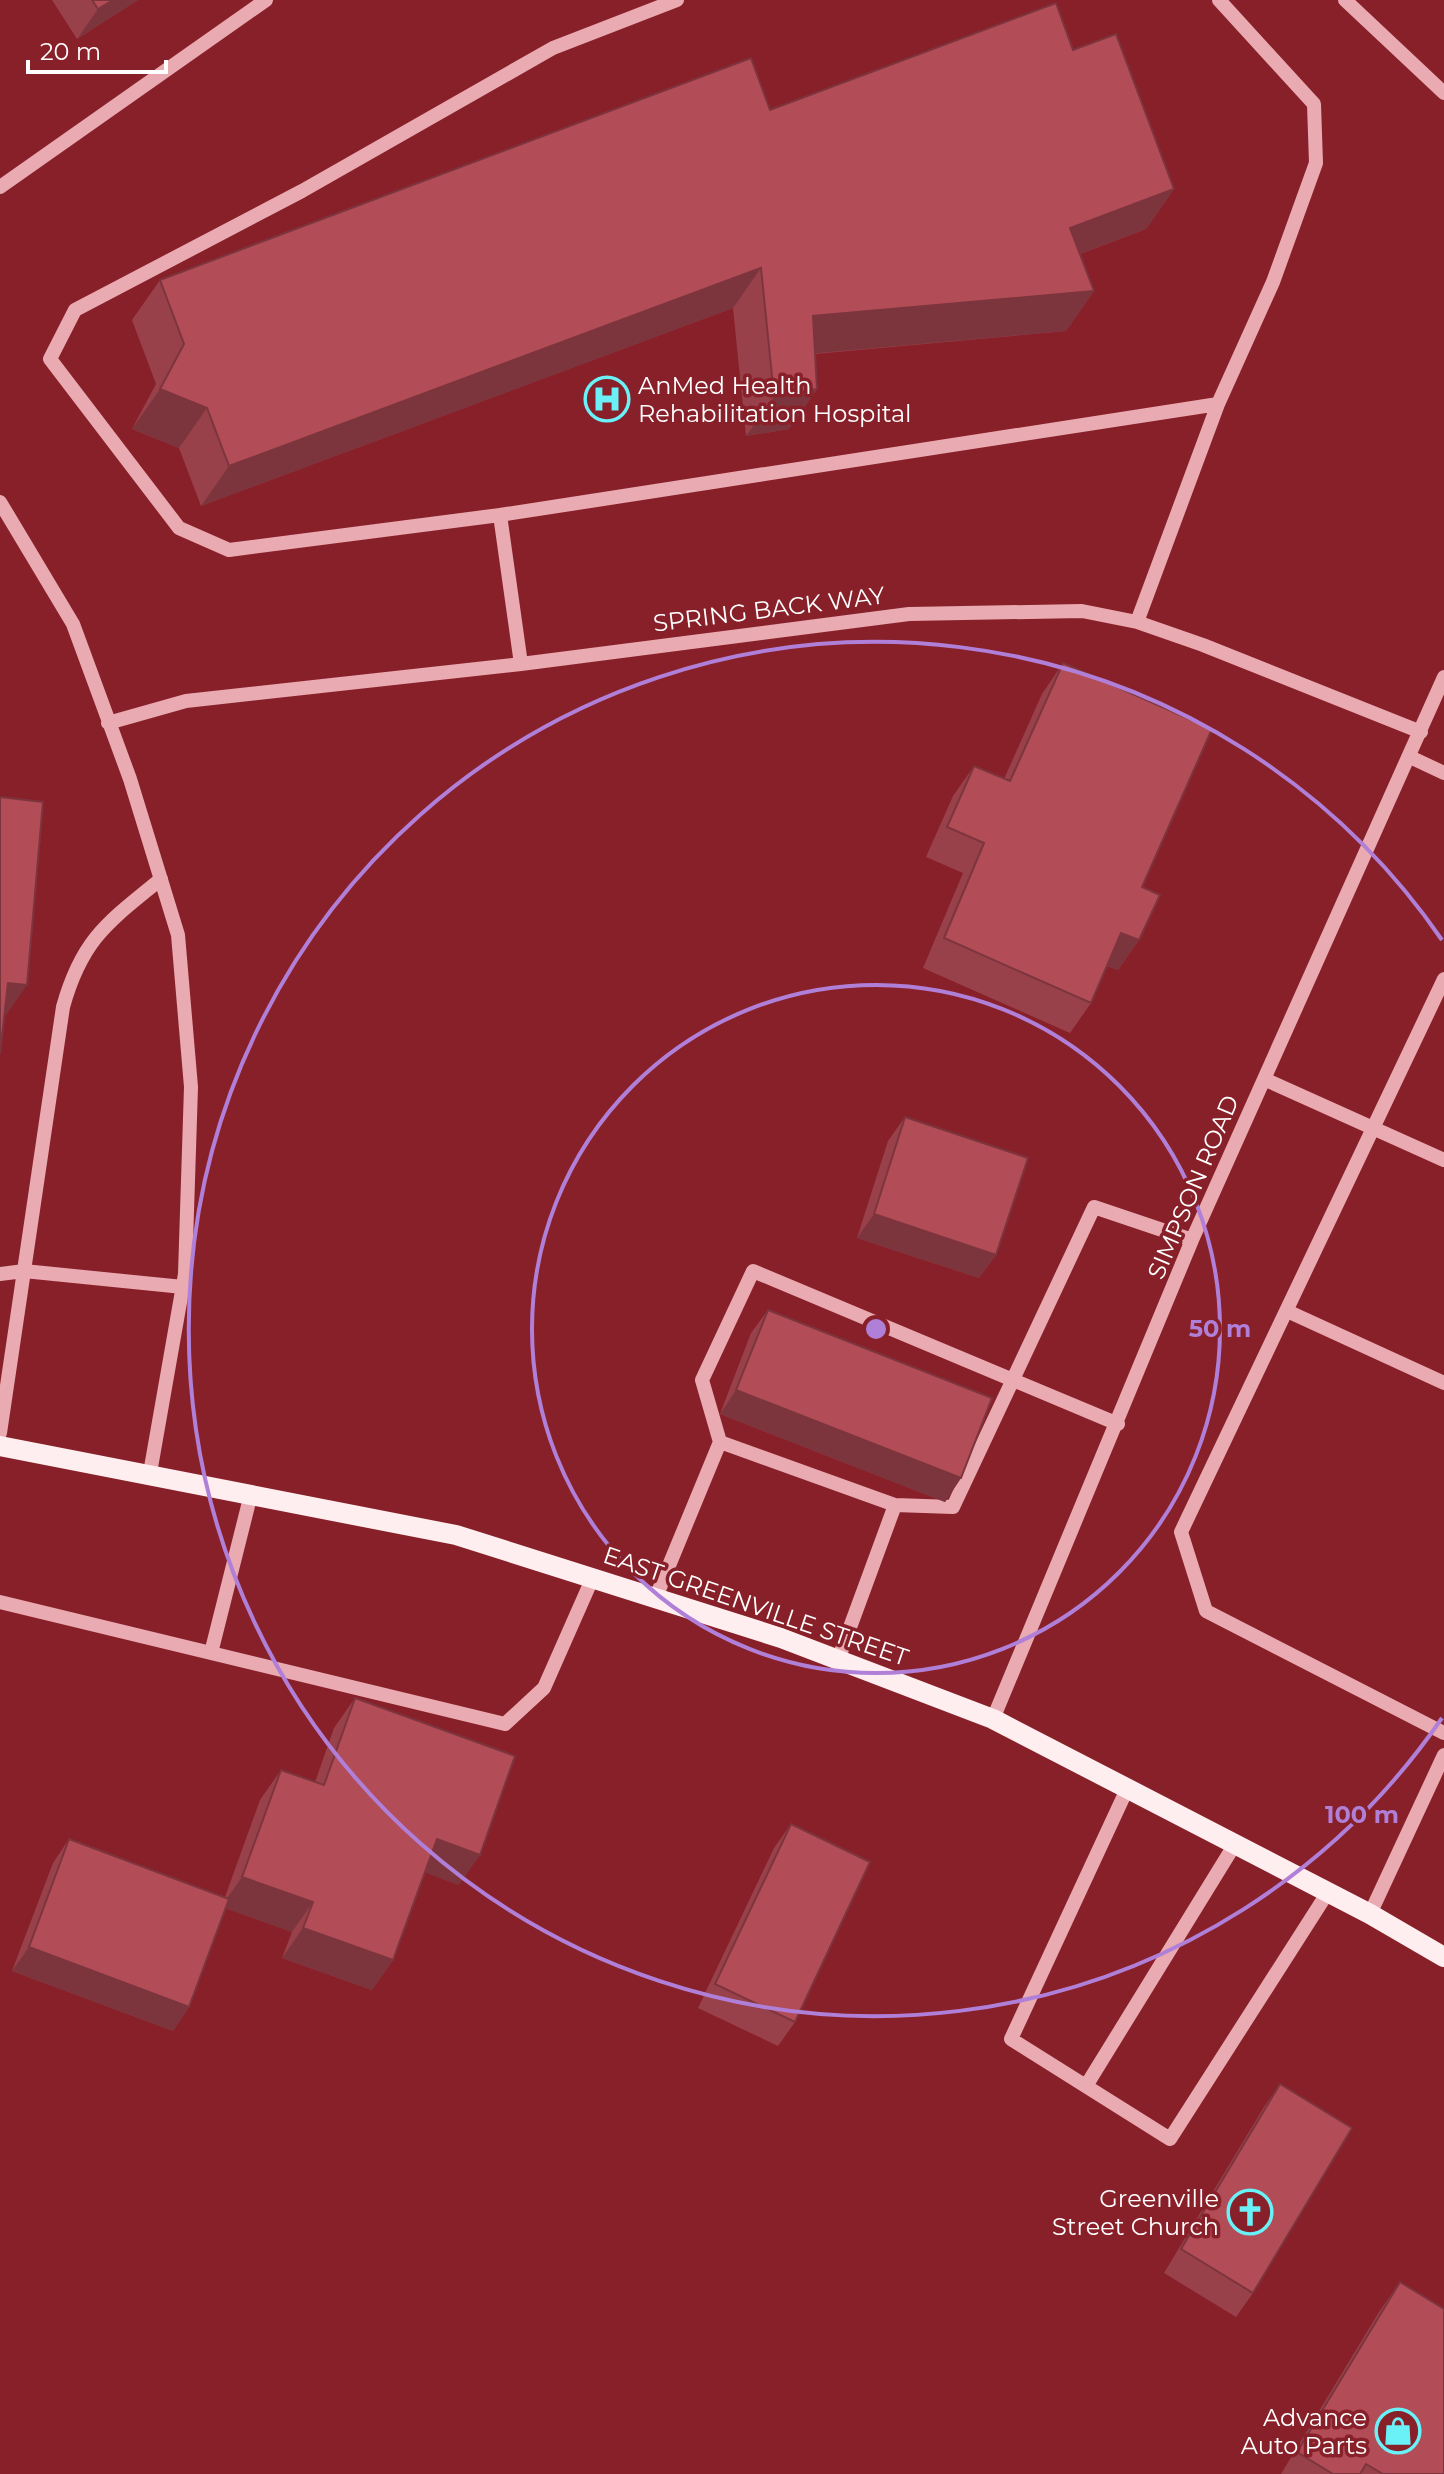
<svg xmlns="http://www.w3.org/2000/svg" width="1444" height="2474" viewBox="0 0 1444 2474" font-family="Montserrat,sans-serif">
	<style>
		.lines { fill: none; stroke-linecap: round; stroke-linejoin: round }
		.minor { stroke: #eaaab1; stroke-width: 14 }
		.major { stroke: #feeeef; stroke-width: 20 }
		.wall { fill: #99414b }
		.shaded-wall { fill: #7d353d }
		.building { fill: #b24c57; stroke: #7d353d; stroke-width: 2 }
		.ring { fill: none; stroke: #b080d9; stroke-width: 4 }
		.labels { text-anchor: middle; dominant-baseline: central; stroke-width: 7; stroke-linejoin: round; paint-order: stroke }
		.poi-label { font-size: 24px; fill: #fff; stroke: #88202a; text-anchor: end }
		.street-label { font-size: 24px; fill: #fff; stroke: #88202a }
		.centre { fill: #b080d9; stroke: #88202a; stroke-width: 4 }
		.ring-label { font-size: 24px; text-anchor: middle; font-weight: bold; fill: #b080d9; stroke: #88202a; stroke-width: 7; stroke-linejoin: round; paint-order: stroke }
	</style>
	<rect width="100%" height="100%" fill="#88202a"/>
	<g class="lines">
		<path class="minor" d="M 1345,0 L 1444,93
			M 0,187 L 266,0
			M 1218,404 L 1273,282 L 1316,163 L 1314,104 L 1219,0
			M 0,502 L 73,624 L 130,779 L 178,935 L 191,1087 L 185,1274 L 150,1473
			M 500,515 L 229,550 L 179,528 L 50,359 L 75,310 L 302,191 L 553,48 L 677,0
			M 521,664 L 500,515 L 1218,404 L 1137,622
			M 108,723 L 186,701 L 521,664 L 909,614 L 1082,611 L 1137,622 L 1203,645 L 1421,732
			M 1410,757 L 1444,773
			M 1444,979 L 1181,1532 L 1206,1611 L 1444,1733
			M 1264,1079 L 1444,1160
			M 0,1274 L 24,1271 L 183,1287
			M 1287,1311 L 1444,1383
			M 0,1433 L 63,1007 C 82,939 108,922 161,879
			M 720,1442 L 702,1380 L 753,1271 L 1118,1424
			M 895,1505 L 953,1507 L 1094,1207 L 1192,1240
			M 656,1597 L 720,1442 L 895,1505 L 838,1660
			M 0,1602 L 505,1724 L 544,1688 L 593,1577
			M 211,1653 L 251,1494
			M 993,1719 L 1192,1240 L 1444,677
			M 1128,1787 L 1011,2039 L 1170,2139 L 1328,1892
			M 1370,1914 L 1444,1755
			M 1086,2086 L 1235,1844"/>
		<path class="major" d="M 0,1446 L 456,1535 L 781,1638 L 993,1719 L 1370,1914 L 1444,1957"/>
	</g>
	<path class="wall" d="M 52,0 L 138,0 L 77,39 Z
		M 1073,50 L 1174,189 L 1146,229 L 1080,254 L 1094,291 L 1066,331 L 815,354 L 817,389 L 789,429 L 746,436 L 733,308 L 201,506 L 179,448 L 132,429 L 156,384 L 132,320 L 160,280 L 770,110 Z
		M 1063,663 L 1142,887 L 1139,940 L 1118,970 L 1107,966 L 1091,1003 L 1070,1033 L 923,968 L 963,873 L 926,857 L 953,796 L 974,766 L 1004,779 L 1042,694 Z
		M 905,1117 L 996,1255 L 979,1278 L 857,1238 L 888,1141 Z
		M 768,1310 L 961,1478 L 945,1502 L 720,1414 L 751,1333 Z
		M 355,1698 L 459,1885 L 425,1872 L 393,1960 L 372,1990 L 282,1958 L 292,1932 L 226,1908 L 189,2007 L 173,2031 L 12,1971 L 53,1863 L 69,1839 L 225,1897 L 260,1800 L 281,1770 L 315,1782 L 334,1728 Z
		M 791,1824 L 795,2022 L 778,2046 L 698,2008 L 774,1848 Z
		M 1280,2084 L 1253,2293 L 1236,2317 L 1164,2273 L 1264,2107 Z
		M 1400,2282 L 1444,2474 L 1281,2474 L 1379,2312 Z"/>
	<path class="shaded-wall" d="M 113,0 L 138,0 L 77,39 L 98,9 Z
		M 1174,189 L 1146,229 L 1042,268 L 1070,228 Z
		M 761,268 L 733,308 L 201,506 L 229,466 Z
		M 1094,291 L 1066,331 L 785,356 L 813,316 Z
		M 160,389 L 207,408 L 179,448 L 132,429 Z
		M 817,389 L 789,429 L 746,436 L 774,396 Z
		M 1121,933 L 1139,940 L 1118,970 L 1100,963 Z
		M 8,983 L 27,985 L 6,1015 L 0,1015 Z
		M 874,1214 L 996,1255 L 979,1278 L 857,1238 Z
		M 736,1390 L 961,1478 L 945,1502 L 720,1414 Z
		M 437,1839 L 480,1855 L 459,1885 L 416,1869 Z
		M 242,1877 L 313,1902 L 292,1932 L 221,1907 Z
		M 303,1928 L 393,1960 L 372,1990 L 282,1958 Z
		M 29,1947 L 189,2007 L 173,2031 L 12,1971 Z"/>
	<path class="building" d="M 92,0 L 113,0 L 98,9 Z
		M 1056,3 L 1073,50 L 1116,34 L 1174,189 L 1070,228 L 1094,291 L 813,316 L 817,389 L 774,396 L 761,268 L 229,466 L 207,408 L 160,389 L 184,344 L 160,280 L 751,58 L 770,110 Z
		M 1063,663 L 1212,729 L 1142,887 L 1160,895 L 1139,940 L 1121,933 L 1091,1003 L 944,938 L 984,843 L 947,827 L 974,766 L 1010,781 Z
		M 0,797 L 43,802 L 27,985 L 8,983 L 0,1054 Z
		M 905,1117 L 1028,1158 L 996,1255 L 874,1214 Z
		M 768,1310 L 992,1398 L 961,1478 L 736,1390 Z
		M 355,1698 L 515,1756 L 480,1855 L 437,1839 L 393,1960 L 303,1928 L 313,1902 L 242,1877 L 281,1770 L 324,1785 Z
		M 791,1824 L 870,1862 L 795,2022 L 715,1984 Z
		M 69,1839 L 229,1899 L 189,2007 L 29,1947 Z
		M 1280,2084 L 1352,2128 L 1253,2293 L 1181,2249 Z
		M 1400,2282 L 1444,2309 L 1444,2474 L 1383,2474 L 1366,2464 L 1360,2474 L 1333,2474 L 1297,2452 Z"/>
	<g class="ring">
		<circle cx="876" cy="1329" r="344"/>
		<path d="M1442 1718A687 687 0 1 1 1442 940"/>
	</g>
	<defs>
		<g id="hospital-ring" transform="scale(2.3)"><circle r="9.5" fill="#88202a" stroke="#6af1f8" stroke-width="1.5"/><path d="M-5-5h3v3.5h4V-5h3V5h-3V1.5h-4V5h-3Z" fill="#6af1f8"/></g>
		<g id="church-ring" transform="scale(2.3)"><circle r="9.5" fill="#88202a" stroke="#6af1f8" stroke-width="1.5"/><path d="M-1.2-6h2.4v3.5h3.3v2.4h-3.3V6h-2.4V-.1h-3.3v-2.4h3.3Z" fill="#6af1f8"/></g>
		<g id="shop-ring" transform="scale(2.3)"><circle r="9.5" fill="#88202a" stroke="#6af1f8" stroke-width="1.5"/><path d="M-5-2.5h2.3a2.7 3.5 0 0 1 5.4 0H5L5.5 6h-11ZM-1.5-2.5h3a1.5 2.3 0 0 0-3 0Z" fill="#6af1f8"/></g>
	</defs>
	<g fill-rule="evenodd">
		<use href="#hospital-ring" x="607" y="399"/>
		<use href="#church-ring" x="1250" y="2212"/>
		<use href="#shop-ring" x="1398" y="2431"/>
	</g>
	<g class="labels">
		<g class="poi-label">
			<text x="638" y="385" text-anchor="start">AnMed Health<tspan x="638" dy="28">Rehabilitation Hospital</tspan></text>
			<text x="1219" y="2198">Greenville<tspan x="1219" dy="28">Street Church</tspan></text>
			<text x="1367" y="2417">Advance<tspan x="1367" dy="28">Auto Parts</tspan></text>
		</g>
		<g class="street-label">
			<text transform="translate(769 609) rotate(-7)">SPRING BACK WAY</text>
			<text transform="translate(1193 1187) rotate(-67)">SIMPSON ROAD</text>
			<text transform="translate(756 1606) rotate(19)">EAST GREENVILLE STREET</text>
		</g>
	</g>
	<circle cx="876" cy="1329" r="12" class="centre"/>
	<g class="ring-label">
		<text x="1220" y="1337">50 m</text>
		<text x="1362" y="1823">100 m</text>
	</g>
	<path d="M28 60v12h138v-12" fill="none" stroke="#ffffff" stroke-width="4"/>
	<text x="40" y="60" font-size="24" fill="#ffffff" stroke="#88202a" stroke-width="6" paint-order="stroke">20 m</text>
</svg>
